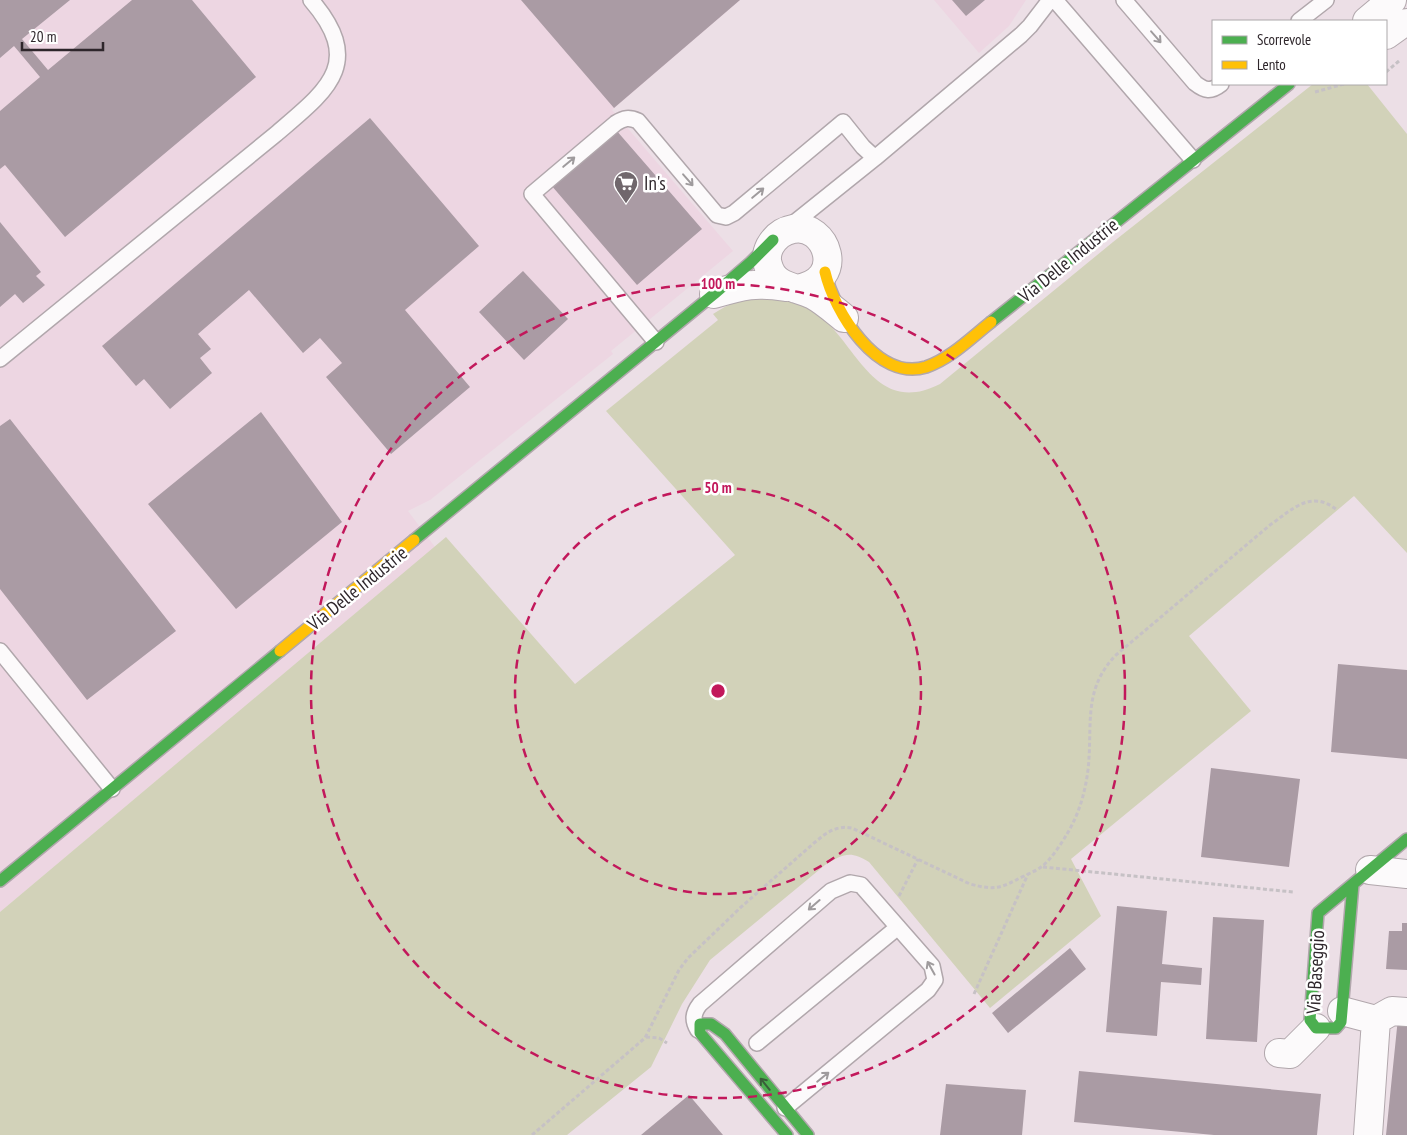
<svg xmlns="http://www.w3.org/2000/svg" width="1407" height="1135" viewBox="0 0 1407 1135" font-family="'PT Sans Narrow',sans-serif">
	<style>
		.built { fill: #edd6e2 }
		.green { fill: #d2d2b9 }
		.building { fill: #aa9ba4 }
		.lines { fill: none; stroke-linecap: round; stroke-linejoin: round }
		.lane-casing { stroke: #b1a7ac; stroke-width: 18 }
		.street-casing { stroke: #b1a7ac; stroke-width: 30 }
		.fast-casing { stroke: #b1a7ac; stroke-width: 14 }
		.slow-casing { stroke: #b1a7ac; stroke-width: 14 }
		.path { stroke: #c6c1c5; stroke-width: 3; stroke-dasharray: 4 2.5; stroke-linecap: butt }
		.lane { stroke: #fcfafb; stroke-width: 15 }
		.street { stroke: #fcfafb; stroke-width: 28 }
		.fast { stroke: #4caf50; stroke-width: 11 }
		.slow { stroke: #ffc107; stroke-width: 11 }
		.oneway { stroke: #9f9b9d }
		.oneway2 { stroke: #3a5d3a }
		.ring { fill: none; stroke: #c2185b; stroke-width: 2.5; stroke-dasharray: 9 6 }
		.labels { text-anchor: middle; dominant-baseline: central; stroke-width: 5; stroke-linejoin: round; paint-order: stroke }
		.poi-label { font-size: 19px; fill: #2e262b; stroke: #fff; text-anchor: start }
		.street-label { font-size: 19px; fill: #2e262b; stroke: #fff }
		.centre { fill: #c2185b; stroke: #fff; stroke-width: 2.5 }
		.ring-label { font-size: 15px; text-anchor: middle; font-weight: bold; fill: #c2185b; stroke: #fff; stroke-width: 5; stroke-linejoin: round; paint-order: stroke }
	</style>
	<rect width="100%" height="100%" fill="#ecdfe6"/>
	<path class="built" d="M 0,0 L 740,0 L 612,110 L 733,251 L 611,351 L 613,354 L 430,500 L 408,511 L 435,547 L 0,912 Z
		M 934,0 L 1026,0 L 1009,26 L 979,53 Z"/>
	<path class="green" d="M 1313,84 L 1367,84 L 1407,134 L 1407,553 L 1354,496 L 1189,636 L 1251,711 L 1071,859 L 1101,916 L 990,1008 L 869,862 C 850,850 843,854 825,865 L 710,960 L 682,1004 L 651,1067 L 567,1135 L 0,1135 L 0,912 L 446,537 L 575,684 L 735,555 L 606,411 L 718,320 L 713,314 C 733,301 750,295 774,298 C 789,300 802,303 814,311 C 857,341 873,418 940,384 L 1113,242 Z"/>
	<path class="building" d="M 0,0 L 70,0 L 22,39 L 48,70 L 132,0 L 192,0 L 256,77 L 65,237 L 5,165 L 0,169 L 0,111 L 40,77 L 14,46 L 0,58 Z
		M 521,0 L 740,0 L 614,108 Z
		M 952,0 L 985,0 L 966,16 Z
		M 370,118 L 479,246 L 405,310 L 470,387 L 391,454 L 326,377 L 342,363 L 320,338 L 303,353 L 249,290 L 198,334 L 211,349 L 200,358 L 212,373 L 170,409 L 144,379 L 136,386 L 102,346 Z
		M 616,130 L 702,229 L 637,285 L 551,185 Z
		M 0,222 L 41,272 L 36,276 L 45,285 L 23,303 L 15,294 L 0,307 Z
		M 523,271 L 568,319 L 524,360 L 479,312 Z
		M 261,412 L 342,522 L 236,609 L 148,504 Z
		M 10,419 L 176,631 L 87,700 L 0,589 L 0,426 Z
		M 1338,664 L 1407,670 L 1407,759 L 1331,752 Z
		M 1211,768 L 1300,779 L 1289,867 L 1201,857 Z
		M 1117,906 L 1167,911 L 1162,964 L 1202,968 L 1201,985 L 1161,982 L 1157,1036 L 1106,1032 Z
		M 1213,917 L 1264,920 L 1257,1042 L 1206,1039 Z
		M 1402,923 L 1407,923 L 1407,970 L 1386,969 L 1389,931 L 1402,931 Z
		M 1070,948 L 1086,969 L 1008,1033 L 992,1013 Z
		M 1398,1018 L 1407,1019 L 1407,1135 L 1386,1135 Z
		M 1079,1071 L 1321,1094 L 1317,1135 L 1214,1135 L 1074,1122 Z
		M 946,1084 L 1026,1090 L 1022,1135 L 940,1135 Z
		M 689,1095 L 723,1135 L 641,1135 Z"/>
	<g class="lines">
		<g class="lane-casing">
			<path id="lane" d="M 1055,0 L 1193,160
				M 1124,0 L 1195,83 C 1205,91 1211,92 1221,84
				M 1299,21 L 1326,0
				M 789,227 L 875,158 L 1021,35 L 1030,26 L 1050,0
				M 656,342 L 532,194 L 616,123 C 624,118 629,117 638,121 L 717,215 L 726,217 L 734,213 L 843,122 L 863,147 L 875,158
				M 0,359 L 276,134 C 326,91 366,64 311,0
				M 0,651 L 112,789
				M 698,1030 C 692,1020 693,1013 700,1004 L 831,891 L 850,883 L 861,885 L 932,966 L 935,980 L 928,990 L 785,1108
				M 757,1043 L 898,927"/>
		</g>
		<g class="street-casing">
			<path id="street" d="M 1367,21 L 1392,0
				M 1386,35 L 1400,25 L 1407,23
				M 796,289 C 849,281 826,222 793,229 C 782,231 775,237 770,246 C 767,252 766,259 768,265 C 774,288 795,286 813,295 C 824,301 834,310 844,318
				M 714,294 C 743,285 756,282 786,287
				M 1370,870 L 1407,874
				M 1342,1011 L 1376,1020 L 1368,1135
				M 1376,1020 L 1392,1011 L 1407,1012
				M 1279,1053 L 1290,1054 L 1316,1028"/>
		</g>
		<g class="fast-casing">
			<path id="fast" d="M 991,322 L 1289,84
				M 414,540 L 714,294 L 751,262 L 773,240
				M 0,881 L 280,651
				M 1353,884 L 1341,1022 L 1336,1028 L 1316,1028 L 1310,1020 L 1318,913 L 1407,839
				M 787,1135 L 700,1033 L 700,1024 L 711,1024 L 725,1034 L 808,1135"/>
		</g>
		<g class="slow-casing">
			<path id="slow" d="M 825,272 C 834,311 877,382 926,367 C 950,359 971,338 991,322
				M 280,651 L 414,540"/>
		</g>
		<path class="path" d="M 1386,72 L 1399,61
			M 1315,92 L 1344,84
			M 1043,867 L 1293,892
			M 899,896 L 918,859
			M 974,994 L 1028,874
			M 646,1037 L 659,1038 L 667,1043
			M 532,1135 L 645,1038 L 679,970 L 688,958 L 740,908 L 814,843 C 826,833 836,825 852,828 L 970,884 C 997,891 1000,888 1024,876 C 1030,873 1036,871 1041,867 C 1050,861 1061,844 1067,834 C 1079,814 1085,793 1088,770 C 1093,725 1082,690 1116,655 L 1270,525 C 1293,509 1311,489 1337,510"/>
		<use href="#lane" class="lane"/>
		<use href="#street" class="street"/>
		<use href="#fast" class="fast"/>
		<use href="#slow" class="slow"/>
	</g>
	<defs><path id="oneway-shaft" d="M-6 0H5M1.5-3L5.5 0L1.5 3" fill="none" stroke-width="1.6" stroke-linecap="round" stroke-linejoin="round" transform="scale(1.25)"/></defs>
	<g class="oneway">
		<use href="#oneway-shaft" transform="translate(1156 37) rotate(49)"/>
		<use href="#oneway-shaft" transform="translate(569 162) rotate(-40)"/>
		<use href="#oneway-shaft" transform="translate(688 180) rotate(49)"/>
		<use href="#oneway-shaft" transform="translate(758 193) rotate(-40)"/>
		<use href="#oneway-shaft" transform="translate(814 905) rotate(139)"/>
		<use href="#oneway-shaft" transform="translate(931 968) rotate(-119)"/>
		<use href="#oneway-shaft" transform="translate(823 1077) rotate(-39)"/>
	</g>
	<use class="oneway2" href="#oneway-shaft" transform="translate(765 1084) rotate(-129)"/>
	<g class="ring">
		<circle cx="718" cy="691" r="203"/>
		<circle cx="718" cy="691" r="407"/>
	</g>
	<defs>
		<g id="supermarket-pin" transform="scale(1.25)"><path d="M0 17L-7.5 6A9.5 9.5 0 1 1 7.5 6Z" fill="#70676c" stroke="#fff"/><path d="M-6-5.5h2.5l.6 2H6L4.5 2H-2.5L-4.4-4H-6ZM-1.5 3.2a1.3 1.3 0 1 0 .1 0ZM3 3.2a1.3 1.3 0 1 0 .1 0Z" fill="#fff"/></g>
	</defs>
	<g fill-rule="evenodd">
		<use href="#supermarket-pin" x="626" y="183"/>
	</g>
	<g class="labels">
		<g class="poi-label">
			<text x="644" y="183">In's</text>
		</g>
		<g class="street-label">
			<text transform="translate(1068 260) rotate(-39)">Via Delle Industrie</text>
			<text transform="translate(357 588) rotate(-39)">Via Delle Industrie</text>
			<text transform="translate(1315 972) rotate(-87)">Via Baseggio</text>
		</g>
	</g>
	<circle cx="718" cy="691" r="8" class="centre"/>
	<g class="ring-label">
		<text x="718" y="289">100 m</text>
		<text x="718" y="493">50 m</text>
	</g>
	<rect x="1212" y="20" width="175" height="65" fill="#ffffff" stroke="#aba8aa"/>
	<rect x="1222" y="36" width="25" height="8" fill="#4caf50" stroke="#aba8aa"/>
	<text x="1257" y="45" font-size="15" fill="#2e262b">Scorrevole</text>
	<rect x="1222" y="61" width="25" height="8" fill="#ffc107" stroke="#aba8aa"/>
	<text x="1257" y="70" font-size="15" fill="#2e262b">Lento</text>
	<path d="M22 42v8h81v-8" fill="none" stroke="#2e262b" stroke-width="2.5"/>
	<text x="30" y="42" font-size="15" fill="#2e262b" stroke="#ffffff" stroke-width="4" paint-order="stroke">20 m</text>
</svg>
